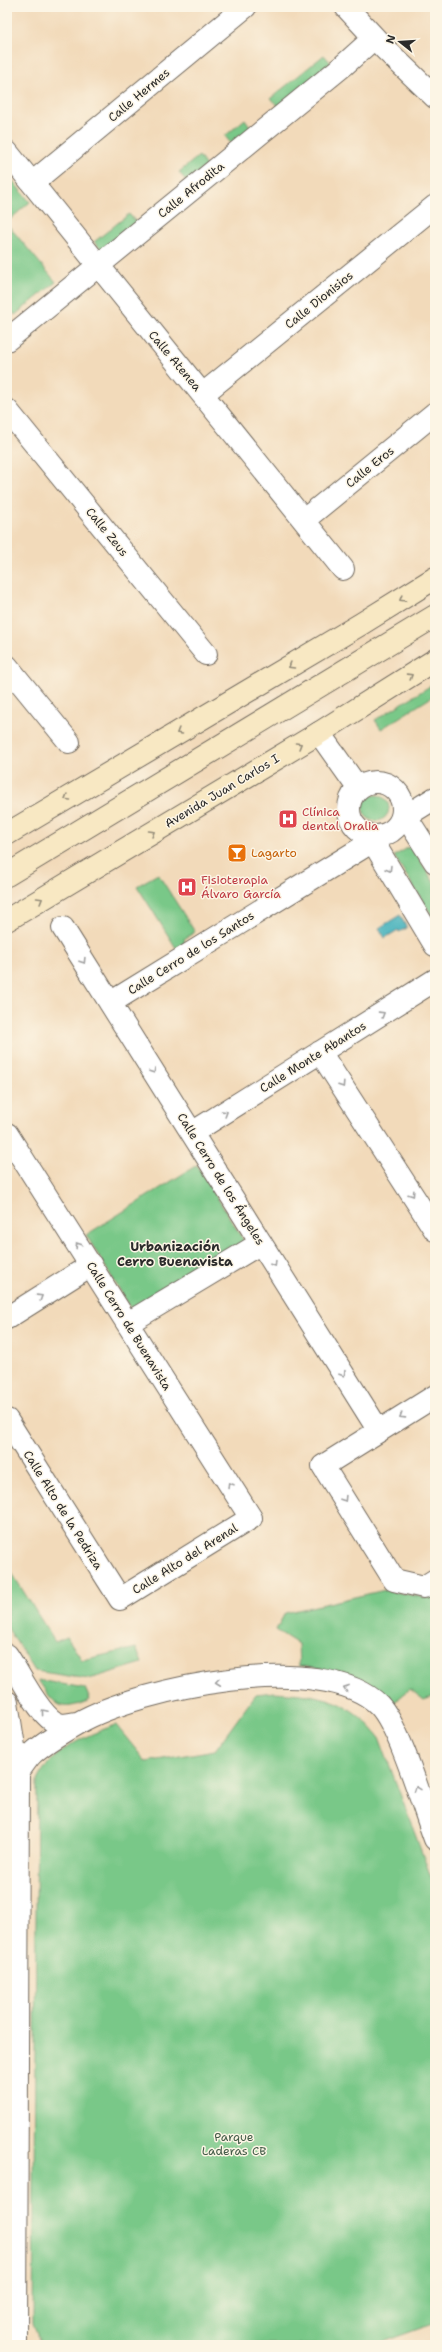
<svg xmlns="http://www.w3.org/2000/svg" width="442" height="2352" viewBox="0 0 442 2352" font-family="'Shantell Sans',sans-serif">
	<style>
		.green { fill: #79c888; stroke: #527a5a }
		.water { fill: #42b1bc; stroke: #366e74 }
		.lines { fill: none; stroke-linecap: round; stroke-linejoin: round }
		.minor-casing { stroke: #71685d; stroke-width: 24 }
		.tertiary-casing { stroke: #71685d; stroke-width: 24 }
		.secondary-casing { stroke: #71685d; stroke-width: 24 }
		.minor { stroke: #fff; stroke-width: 22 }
		.tertiary { stroke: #fff; stroke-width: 22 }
		.secondary { stroke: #f8e8c3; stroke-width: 22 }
		.oneway { stroke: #928a77 }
		.oneway2 { stroke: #a0a0a0 }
		.labels { text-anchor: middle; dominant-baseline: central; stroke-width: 3; stroke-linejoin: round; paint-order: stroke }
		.street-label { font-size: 12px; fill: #2b2b2b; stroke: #fcf5e5 }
		.health-label { font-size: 12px; fill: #be3a42; stroke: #fcf5e5; text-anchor: start }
		.food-label { font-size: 12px; fill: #c56008; stroke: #fcf5e5; text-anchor: start }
		.park-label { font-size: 12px; fill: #425a47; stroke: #fcf5e5 }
		.neighbourhood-label { font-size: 13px; font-weight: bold; fill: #2b2b2b; stroke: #fcf5e5 }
	</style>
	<rect width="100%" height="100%" fill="#fcf5e5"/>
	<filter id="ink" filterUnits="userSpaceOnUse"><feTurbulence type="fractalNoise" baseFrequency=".025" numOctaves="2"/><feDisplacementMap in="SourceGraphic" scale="8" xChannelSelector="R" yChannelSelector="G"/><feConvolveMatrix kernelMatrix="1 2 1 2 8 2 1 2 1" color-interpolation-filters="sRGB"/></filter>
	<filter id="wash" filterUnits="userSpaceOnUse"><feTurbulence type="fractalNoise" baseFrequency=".012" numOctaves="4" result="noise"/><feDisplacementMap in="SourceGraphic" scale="16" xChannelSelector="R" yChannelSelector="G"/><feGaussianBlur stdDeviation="0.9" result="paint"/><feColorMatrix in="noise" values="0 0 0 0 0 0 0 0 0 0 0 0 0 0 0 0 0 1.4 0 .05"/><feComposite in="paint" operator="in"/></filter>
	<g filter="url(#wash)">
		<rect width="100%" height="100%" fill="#f2daba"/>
		<path class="green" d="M 324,55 L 331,63 L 279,107 L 271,98 Z
			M 245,119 L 252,129 L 232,145 L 225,136 Z
			M 199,156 L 206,166 L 187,182 L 179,172 Z
			M 7,174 L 30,202 L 7,222 Z
			M 129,214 L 137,223 L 101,249 L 94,242 Z
			M 7,224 L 56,282 L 15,315 L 7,306 Z
			M 435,683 L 435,695 L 381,729 L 375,720 Z
			M363 808a13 13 0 1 1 26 0a13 13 0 1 1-26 0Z
			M 411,846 L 435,884 L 435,920 L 394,856 Z
			M 158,874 L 195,932 L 184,939 L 185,943 L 176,948 L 137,886 Z
			M 197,1165 L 244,1241 L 132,1310 L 86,1235 Z
			M 7,1565 L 55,1642 L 67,1637 L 82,1660 L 136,1648 L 142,1663 L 89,1679 L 35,1671 L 7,1627 Z
			M 385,1590 L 427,1598 L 435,1593 L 435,1696 L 424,1700 L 410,1689 L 392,1704 C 371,1678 332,1669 299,1666 L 298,1644 L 276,1630 L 285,1613 Z
			M 38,1680 L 85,1688 L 90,1700 C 59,1713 56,1706 38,1680 Z
			M 274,1692 C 323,1695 348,1698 379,1737 L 435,1888 L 435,2323 L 374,2345 L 44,2345 L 40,2342 L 33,2324 L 37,1781 C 50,1751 86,1735 116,1725 L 146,1762 L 215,1750 L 256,1694 Z"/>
		<path class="water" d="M 400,915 L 407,928 L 399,932 L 398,930 L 385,938 L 379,928 Z"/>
	</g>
	<g filter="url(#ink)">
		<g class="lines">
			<g class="minor-casing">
				<path id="minor" d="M 7,152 L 343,569
					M 32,183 L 245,7
					M 7,340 L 344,65 L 374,38
					M 203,394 L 435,206
					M 7,410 L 206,654
					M 304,520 L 435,413
					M 7,666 L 69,742
					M 319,733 L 358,788
					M349 809a27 27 0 1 1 54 0a27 27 0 1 1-54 0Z
					M 403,809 L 414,811 L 435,798
					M 403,812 L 435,862
					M 369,835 L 435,945
					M 63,928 L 379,1431
					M 110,1003 L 365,846 L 369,835
					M 320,1052 L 435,1230
					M 192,1133 L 435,980
					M 7,1134 L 251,1518 L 120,1599 L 7,1420
					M 7,1318 L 91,1265
					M 128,1323 L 261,1243
					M 435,1396 L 323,1466 L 394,1580 L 424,1587 L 435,1580
					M 7,1655 C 19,1672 41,1722 62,1725 C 67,1725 73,1723 78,1723
					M 7,1702 L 18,1772 L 16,2345
					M 18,1772 C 23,1766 27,1758 33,1753 C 45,1742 64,1731 78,1723 C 139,1688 323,1649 379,1705 C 400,1727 423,1807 435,1839"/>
			</g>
			<g class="tertiary-casing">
				<path id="tertiary" d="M 346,7 L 385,49 L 435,97"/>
			</g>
			<g class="secondary-casing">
				<path id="secondary" d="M 7,834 L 361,624 L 435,578
					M 7,875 L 435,616
					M 7,920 L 319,733 L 435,660"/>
			</g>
			<use href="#minor" class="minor"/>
			<use href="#tertiary" class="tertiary"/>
			<use href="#secondary" class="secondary"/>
		</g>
		<defs><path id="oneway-chevron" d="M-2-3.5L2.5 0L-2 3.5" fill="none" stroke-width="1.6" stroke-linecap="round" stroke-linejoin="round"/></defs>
		<g class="oneway">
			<use href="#oneway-chevron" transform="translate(402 599) rotate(148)"/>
			<use href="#oneway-chevron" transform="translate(291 666) rotate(149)"/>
			<use href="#oneway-chevron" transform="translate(410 676) rotate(-32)"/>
			<use href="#oneway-chevron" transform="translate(179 732) rotate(149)"/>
			<use href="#oneway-chevron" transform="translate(299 745) rotate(-31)"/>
			<use href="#oneway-chevron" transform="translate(67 798) rotate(149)"/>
			<use href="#oneway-chevron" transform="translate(152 833) rotate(-31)"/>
			<use href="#oneway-chevron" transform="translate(40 900) rotate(-31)"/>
		</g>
		<g class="oneway2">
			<use href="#oneway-chevron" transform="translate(389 869) rotate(59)"/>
			<use href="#oneway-chevron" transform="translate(83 961) rotate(58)"/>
			<use href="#oneway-chevron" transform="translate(382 1014) rotate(-32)"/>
			<use href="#oneway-chevron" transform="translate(153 1071) rotate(58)"/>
			<use href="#oneway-chevron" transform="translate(342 1085) rotate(57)"/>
			<use href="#oneway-chevron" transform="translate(225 1113) rotate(-32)"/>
			<use href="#oneway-chevron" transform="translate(412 1194) rotate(57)"/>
			<use href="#oneway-chevron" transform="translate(78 1245) rotate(-123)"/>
			<use href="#oneway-chevron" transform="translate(274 1264) rotate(58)"/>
			<use href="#oneway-chevron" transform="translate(40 1297) rotate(-32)"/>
			<use href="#oneway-chevron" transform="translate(343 1374) rotate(58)"/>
			<use href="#oneway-chevron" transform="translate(402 1416) rotate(148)"/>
			<use href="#oneway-chevron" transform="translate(230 1485) rotate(-122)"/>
			<use href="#oneway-chevron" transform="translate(344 1499) rotate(58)"/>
			<use href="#oneway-chevron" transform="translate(218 1682) rotate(173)"/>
			<use href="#oneway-chevron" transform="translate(346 1688) rotate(-160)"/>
			<use href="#oneway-chevron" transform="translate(44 1712) rotate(-130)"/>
			<use href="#oneway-chevron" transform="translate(417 1789) rotate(-110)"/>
		</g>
	</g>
	<defs>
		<g id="hospital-square" transform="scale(1)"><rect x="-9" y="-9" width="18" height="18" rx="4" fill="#e0444e" stroke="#fcf5e5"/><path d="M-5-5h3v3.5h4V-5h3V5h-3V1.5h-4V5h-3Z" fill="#fff"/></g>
		<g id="bar-square" transform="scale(1)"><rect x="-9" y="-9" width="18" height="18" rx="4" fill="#e8710a" stroke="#fcf5e5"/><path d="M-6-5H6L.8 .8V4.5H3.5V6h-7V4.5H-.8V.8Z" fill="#fff"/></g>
	</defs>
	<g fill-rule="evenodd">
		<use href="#hospital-square" x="288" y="819"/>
		<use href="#bar-square" x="237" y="853"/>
		<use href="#hospital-square" x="187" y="887"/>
	</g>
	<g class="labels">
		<g class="street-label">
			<text transform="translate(139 95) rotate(-40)">Calle Hermes</text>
			<text transform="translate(191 190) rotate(-39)">Calle Afrodita</text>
			<text transform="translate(319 300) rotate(-39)">Calle Dionisios</text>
			<text transform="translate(175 361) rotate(50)">Calle Atenea</text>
			<text transform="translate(370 467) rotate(-39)">Calle Eros</text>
			<text transform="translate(107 532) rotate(51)">Calle Zeus</text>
			<text transform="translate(222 791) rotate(-31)">Avenida Juan Carlos I</text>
			<text transform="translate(191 953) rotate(-32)">Calle Cerro de los Santos</text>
			<text transform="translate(313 1057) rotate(-32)">Calle Monte Abantos</text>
			<text transform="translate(221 1179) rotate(58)">Calle Cerro de los Ángeles</text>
			<text transform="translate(129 1326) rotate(58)">Calle Cerro de Buenavista</text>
			<text transform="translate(63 1510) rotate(58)">Calle Alto de la Pedriza</text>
			<text transform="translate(185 1559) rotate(-32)">Calle Alto del Arenal</text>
		</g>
		<g class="health-label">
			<text x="302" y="812">Clínica<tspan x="302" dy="14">dental Oralia</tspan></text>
			<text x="201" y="880">Fisioterapia<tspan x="201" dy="14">Álvaro García</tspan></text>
		</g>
		<g class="food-label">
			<text x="251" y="853">Lagarto</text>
		</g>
		<g class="park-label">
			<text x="234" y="2137">Parque<tspan x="234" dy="14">Laderas CB</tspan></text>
		</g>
		<g class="neighbourhood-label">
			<text x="175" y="1246">Urbanización<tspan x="175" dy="15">Cerro Buenavista</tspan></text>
		</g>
	</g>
	<rect width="442" height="2352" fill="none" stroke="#fcf5e5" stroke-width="24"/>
	<g transform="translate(400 42) rotate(287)" stroke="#fcf5e5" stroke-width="3" paint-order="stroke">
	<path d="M0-3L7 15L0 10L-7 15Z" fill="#2b2b2b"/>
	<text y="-6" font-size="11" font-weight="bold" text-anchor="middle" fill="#2b2b2b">N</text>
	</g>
</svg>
